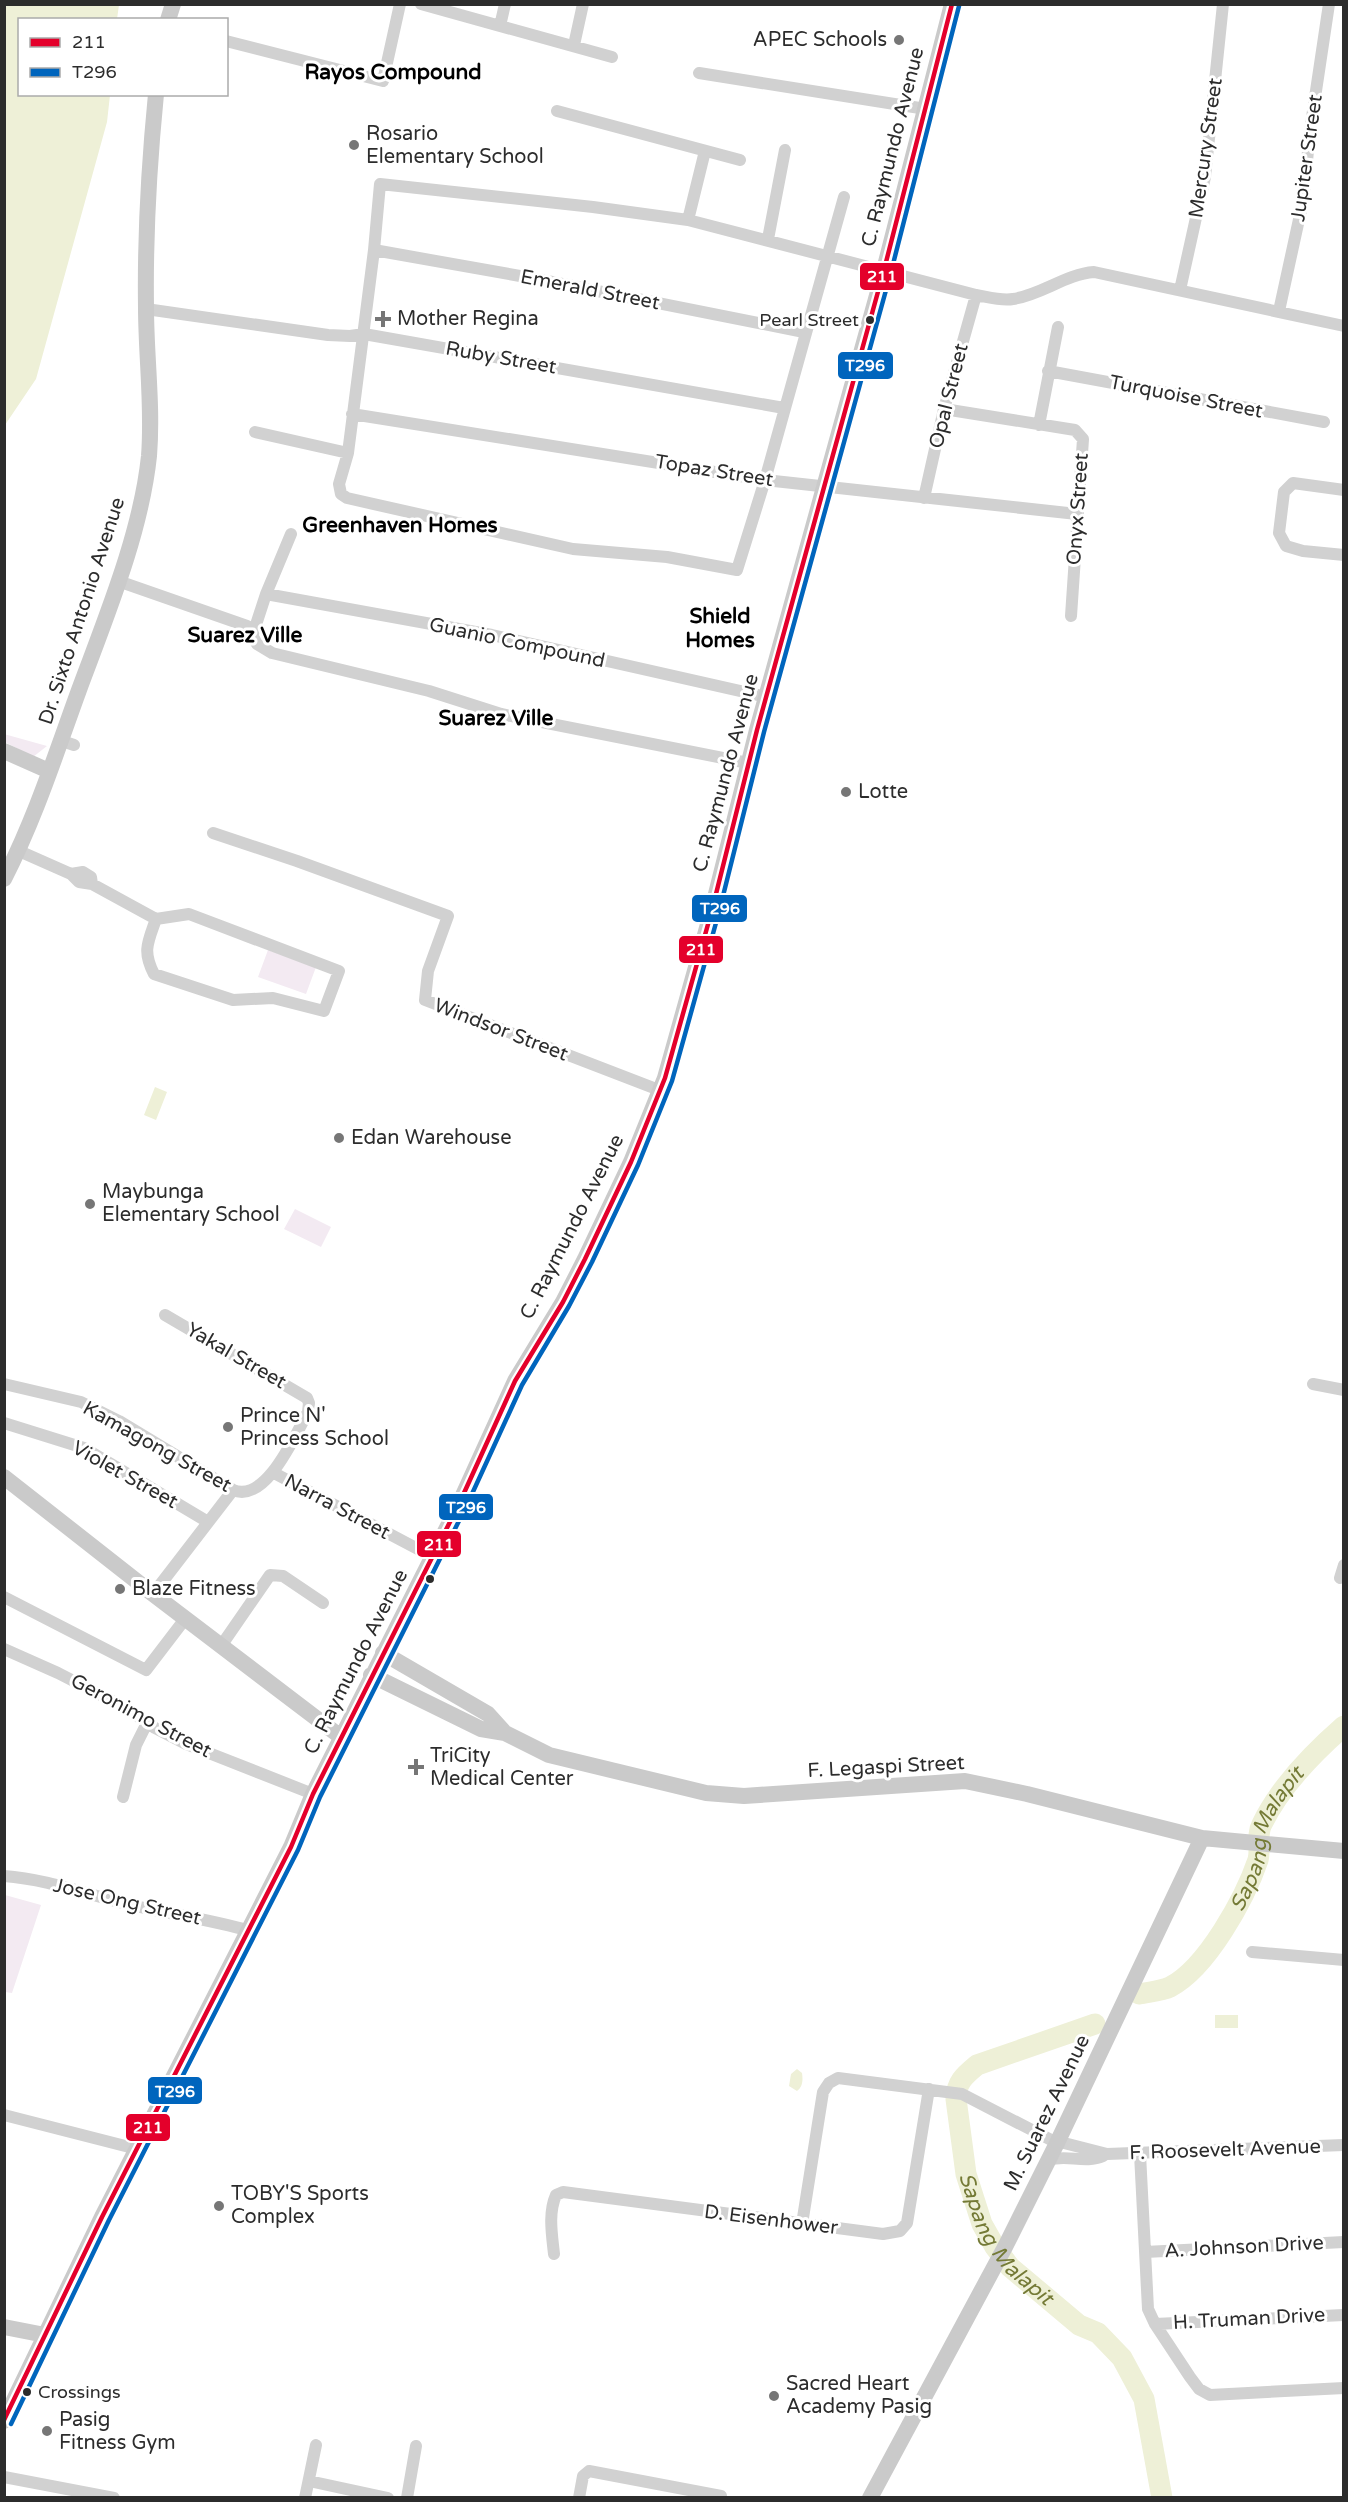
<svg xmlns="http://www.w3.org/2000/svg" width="1348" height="2502" viewBox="0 0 1348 2502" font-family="'Varela Round',sans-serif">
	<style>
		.green { fill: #f3eaf2 }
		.water { fill: #eef0d7 }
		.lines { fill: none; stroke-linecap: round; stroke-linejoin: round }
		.stream { stroke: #eef0d7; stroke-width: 4 }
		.river { stroke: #eef0d7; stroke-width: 21 }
		.street { stroke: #d1d1d1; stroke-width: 12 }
		.secondary { stroke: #cacaca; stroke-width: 16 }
		.bus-1-casing { stroke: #fff; stroke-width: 9 }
		.bus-2-casing { stroke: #fff; stroke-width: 9 }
		.bus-1 { stroke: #e4002b; stroke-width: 4.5 }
		.bus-2 { stroke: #0065bd; stroke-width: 4.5 }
		.poi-dot { fill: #767676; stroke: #fff; stroke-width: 2 }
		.bus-dot { fill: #2c2c2c; stroke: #fff; stroke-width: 2 }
		.labels { text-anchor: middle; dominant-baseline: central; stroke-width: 6; stroke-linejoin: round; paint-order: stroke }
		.bus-label { font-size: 18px; fill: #2c2c2c; stroke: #fff; text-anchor: end }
		.poi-label { font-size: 20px; fill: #2c2c2c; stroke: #fff; text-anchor: start }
		.street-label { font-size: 20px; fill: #2c2c2c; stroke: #fff }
		.neighbourhood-label { font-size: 21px; font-weight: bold; fill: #000; stroke: #fff }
		.water-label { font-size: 21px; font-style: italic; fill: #747a36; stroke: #fff }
		.line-badge { stroke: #fff; stroke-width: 2 }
		.badge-label { font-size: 16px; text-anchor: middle; font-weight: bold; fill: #fff }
	</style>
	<rect width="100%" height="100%" fill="#fff"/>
	<path class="green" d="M 4,734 L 47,746 L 33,757 L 5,742 Z
		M 268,950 L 316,967 L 306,994 L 258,977 Z
		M 295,1209 L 331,1227 L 321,1247 L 284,1229 Z
		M 5,1895 L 41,1905 L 12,1993 L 5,1992 Z"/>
	<path class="water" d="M 5,4 L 119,5 L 117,19 L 20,20 L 20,94 L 110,95 L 107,122 L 36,379 L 5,425 Z
		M 155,1087 L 167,1092 L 156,1120 L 144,1115 Z
		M 1215,2015 L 1238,2015 L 1238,2028 L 1215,2028 Z
		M 797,2069 L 802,2073 C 803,2079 803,2087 797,2091 L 789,2086 L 791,2074 Z"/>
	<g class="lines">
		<path class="stream" d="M 1344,364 L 1344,384"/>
		<g class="river">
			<path id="s1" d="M 1139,1994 C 1148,1992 1162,1991 1170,1987 C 1207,1968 1245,1898 1258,1860 C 1261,1849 1256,1835 1262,1824 C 1280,1787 1313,1753 1344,1726"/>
			<path id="s2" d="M 1095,2024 L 977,2065 C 965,2075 956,2082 956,2099 L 966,2174 L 982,2224 L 995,2247 L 1010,2267 L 1079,2325 L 1098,2333 L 1122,2358 L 1144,2399 L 1162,2498"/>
		</g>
		<path class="street" d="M 421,4 L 612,57
			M 500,26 L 505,4
			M 226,41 L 383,81 L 400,4
			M 574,45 L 583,4
			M 699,73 L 926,109
			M 557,111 L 740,160
			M 688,220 L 705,151
			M 768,239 L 785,150
			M 374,250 L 537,279 L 804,332
			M 1180,290 L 1205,177 L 1223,4
			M 146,309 L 328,335 L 350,336 L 364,334 L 784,408
			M 1279,311 L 1303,201 L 1310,131 L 1329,4
			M 1048,371 L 1324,422
			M 944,409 L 1075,430 L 1083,439 L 1071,616
			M 352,414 L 765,480 L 1077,514
			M 1039,425 L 1058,327
			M 255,432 L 348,453 L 374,250 L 380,184 L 593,207 L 688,220 L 976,295 C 988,297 1001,301 1013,299 C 1041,295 1066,274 1094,272 L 1344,326
			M 348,453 L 339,484 L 341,494 L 347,498 L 573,549 L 667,557 L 737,570 L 765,480 L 844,197
			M 1344,490 L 1293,483 L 1284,492 L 1279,533 L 1286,546 L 1303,551 L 1344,555
			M 924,498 L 944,409 L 976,295
			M 118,581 L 247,626 L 257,644 L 272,653 L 429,691 L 501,714 L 748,763
			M 266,594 L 492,635 L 767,697
			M 252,637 L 266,594 L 291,534
			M 62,741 L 74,745
			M 213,833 L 297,861 L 448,916 L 428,971 L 425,1000 L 659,1090
			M 19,851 L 71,874 L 79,882 L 92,884 L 156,919 L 189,914 L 339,971 L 324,1011 L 273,998 L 233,1000 L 154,974 C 142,951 148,942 156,919
			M 71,874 L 83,872 L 91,877 L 92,884
			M 4,1384 L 81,1402 L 119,1421 L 233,1490 C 266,1504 295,1435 308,1412 L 309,1403 L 307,1398 L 165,1315
			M 1313,1384 L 1344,1390
			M 4,1423 L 84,1448 L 208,1522
			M 274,1473 L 433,1557
			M 1340,1578 L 1344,1565
			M 153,1594 L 233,1490
			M 4,1597 L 146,1670 L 185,1619
			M 221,1646 L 270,1575 L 283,1576 L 323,1603
			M 4,1649 L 58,1673 L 124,1707 L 155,1728 L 186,1744 L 313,1794
			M 123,1797 L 136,1745 L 147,1723
			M 4,1876 C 46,1879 86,1894 127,1904 C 168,1914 209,1919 250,1931
			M 1252,1952 L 1344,1960
			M 4,2115 L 137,2149
			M 1059,2138 L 1064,2143 L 1107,2154 L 1344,2145
			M 1140,2154 L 1148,2309 L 1155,2324 L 1190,2377 L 1199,2389 L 1210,2395 L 1344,2388
			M 1049,2160 C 1066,2154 1085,2164 1103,2156
			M 802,2224 L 823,2092 L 829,2083 L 838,2078 L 962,2094 L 1057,2143
			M 1145,2252 L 1344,2242
			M 554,2254 C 552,2235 548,2213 556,2195 L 563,2192 L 883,2234 L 900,2231 L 907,2223 L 929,2089
			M 1155,2324 L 1344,2315
			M 4,2477 L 114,2498
			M 309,2481 L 388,2498
			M 305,2498 L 316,2445
			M 407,2498 L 416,2446
			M 579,2498 L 583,2476 L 589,2471 L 721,2496 L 720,2498"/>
		<path class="secondary" d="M 168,20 L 173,4
			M 4,751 L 49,771
			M 4,879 C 35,819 56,753 79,690 C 106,617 141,533 149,456 C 153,406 146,357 146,307 C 145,236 149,165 156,94
			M 4,1477 L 153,1594 L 341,1737
			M 383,1653 L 488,1714 L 505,1733
			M 371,1675 L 481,1729 L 505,1733 L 549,1755 L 706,1793 L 744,1796 L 965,1781 L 1027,1794 L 1202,1838 L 1344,1851
			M 4,2327 L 45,2335
			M 4,2421 L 102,2217 L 291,1847 L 313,1794 L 459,1504 L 515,1381 L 563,1302 L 585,1259 L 631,1162 L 665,1078 L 712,910 L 757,730 L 884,270 L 952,4
			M 870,2498 L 1005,2247 L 1057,2143 L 1202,1838"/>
		<g class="bus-1-casing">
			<path id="bus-1" d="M 4,2420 L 102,2217 L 291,1847 L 313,1794 L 459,1504 L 515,1381 L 563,1302 L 585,1259 L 631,1162 L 665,1078 L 712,910 L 757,730 L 884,270 L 952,4"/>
		</g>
		<g class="bus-2-casing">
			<path id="bus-2" d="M 11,2424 L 109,2220 L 298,1850 L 320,1797 L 466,1507 L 522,1385 L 569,1306 L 592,1262 L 638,1165 L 672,1081 L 719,912 L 764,732 L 891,272 L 959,6"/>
		</g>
		<use href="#bus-1" class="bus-1"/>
		<use href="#bus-2" class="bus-2"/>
	</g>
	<g class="poi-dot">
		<circle cx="899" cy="40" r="6"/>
		<circle cx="354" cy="145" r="6"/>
		<path d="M380 310h6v6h6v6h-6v6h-6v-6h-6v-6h6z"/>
		<circle cx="846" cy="792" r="6"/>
		<circle cx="339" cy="1138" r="6"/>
		<circle cx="90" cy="1204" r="6"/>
		<circle cx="228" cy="1427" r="6"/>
		<circle cx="120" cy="1589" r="6"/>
		<path d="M413 1758h6v6h6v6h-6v6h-6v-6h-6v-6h6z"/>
		<circle cx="219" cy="2206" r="6"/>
		<circle cx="774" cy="2396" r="6"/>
		<circle cx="47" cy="2431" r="6"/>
	</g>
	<g class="bus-dot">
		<circle cx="870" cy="320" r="5"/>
		<circle cx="430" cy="1579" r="5"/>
		<circle cx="27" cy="2392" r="5"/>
	</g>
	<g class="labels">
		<g class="bus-label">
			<text x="859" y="320">Pearl Street</text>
			<text x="38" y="2392" text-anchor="start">Crossings</text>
		</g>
		<g class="poi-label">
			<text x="887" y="40" text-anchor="end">APEC Schools</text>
			<text x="366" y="134">Rosario<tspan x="366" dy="23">Elementary School</tspan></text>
			<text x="397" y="319">Mother Regina</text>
			<text x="858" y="792">Lotte</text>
			<text x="351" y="1138">Edan Warehouse</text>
			<text x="102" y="1192">Maybunga<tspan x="102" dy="23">Elementary School</tspan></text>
			<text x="240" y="1416">Prince N'<tspan x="240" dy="23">Princess School</tspan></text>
			<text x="132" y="1589">Blaze Fitness</text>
			<text x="430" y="1756">TriCity<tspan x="430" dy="23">Medical Center</tspan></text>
			<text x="231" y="2194">TOBY'S Sports<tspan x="231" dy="23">Complex</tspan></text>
			<text x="786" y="2384">Sacred Heart<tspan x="786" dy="23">Academy Pasig</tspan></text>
			<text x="59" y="2420">Pasig<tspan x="59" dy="23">Fitness Gym</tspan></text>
		</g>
		<g class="street-label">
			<text transform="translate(893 147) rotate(-76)">C. Raymundo Avenue</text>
			<text transform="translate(1206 148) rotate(-82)">Mercury Street</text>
			<text transform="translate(1307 158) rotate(-82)">Jupiter Street</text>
			<text transform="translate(590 290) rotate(11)">Emerald Street</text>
			<text transform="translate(501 358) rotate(10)">Ruby Street</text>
			<text transform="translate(949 396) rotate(-76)">Opal Street</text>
			<text transform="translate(1186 397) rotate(11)">Turquoise Street</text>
			<text transform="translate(714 471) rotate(9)">Topaz Street</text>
			<text transform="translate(1078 509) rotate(-86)">Onyx Street</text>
			<text transform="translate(82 611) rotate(-72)">Dr. Sixto Antonio Avenue</text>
			<text transform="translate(517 643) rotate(12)">Guanio Compound</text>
			<text transform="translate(726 773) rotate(-75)">C. Raymundo Avenue</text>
			<text transform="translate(501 1030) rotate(21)">Windsor Street</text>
			<text transform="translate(572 1227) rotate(-63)">C. Raymundo Avenue</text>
			<text transform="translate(236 1356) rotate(30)">Yakal Street</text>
			<text transform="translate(157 1447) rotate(29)">Kamagong Street</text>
			<text transform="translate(125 1475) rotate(29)">Violet Street</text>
			<text transform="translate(337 1507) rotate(28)">Narra Street</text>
			<text transform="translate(356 1662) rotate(-63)">C. Raymundo Avenue</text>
			<text transform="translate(141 1716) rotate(28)">Geronimo Street</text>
			<text transform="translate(886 1767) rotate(-3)">F. Legaspi Street</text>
			<text transform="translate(127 1902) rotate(13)">Jose Ong Street</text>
			<text transform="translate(1047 2113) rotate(-64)">M. Suarez Avenue</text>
			<text transform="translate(1225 2150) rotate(-2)">F. Roosevelt Avenue</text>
			<text transform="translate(771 2220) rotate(7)">D. Eisenhower</text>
			<text transform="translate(1244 2247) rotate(-3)">A. Johnson Drive</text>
			<text transform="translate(1249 2319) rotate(-3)">H. Truman Drive</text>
		</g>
		<g class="neighbourhood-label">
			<text x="393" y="72">Rayos Compound</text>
			<text x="400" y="525">Greenhaven Homes</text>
			<text x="720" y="616">Shield<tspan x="720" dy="24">Homes</tspan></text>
			<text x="245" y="635">Suarez Ville</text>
			<text x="496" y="718">Suarez Ville</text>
		</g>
		<g class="water-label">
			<text stroke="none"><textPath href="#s1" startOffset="213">Sapang Malapit</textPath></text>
			<text stroke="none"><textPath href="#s2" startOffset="320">Sapang Malapit</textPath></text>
		</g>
	</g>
	<g class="line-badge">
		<rect x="859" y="262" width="46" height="29" rx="6" fill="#e4002b"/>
		<rect x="837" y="351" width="57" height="29" rx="6" fill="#0065bd"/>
		<rect x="691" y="894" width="57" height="29" rx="6" fill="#0065bd"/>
		<rect x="678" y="935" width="46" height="29" rx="6" fill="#e4002b"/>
		<rect x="438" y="1493" width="56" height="28" rx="6" fill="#0065bd"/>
		<rect x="416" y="1530" width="46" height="28" rx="6" fill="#e4002b"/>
		<rect x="147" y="2076" width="56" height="29" rx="6" fill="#0065bd"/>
		<rect x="125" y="2113" width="46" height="29" rx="6" fill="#e4002b"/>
	</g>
	<g class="badge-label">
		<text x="882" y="282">211</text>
		<text x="865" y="371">T296</text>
		<text x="720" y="914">T296</text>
		<text x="701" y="955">211</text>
		<text x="466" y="1513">T296</text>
		<text x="439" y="1550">211</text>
		<text x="175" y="2097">T296</text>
		<text x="148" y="2133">211</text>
	</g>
	<rect width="1348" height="2502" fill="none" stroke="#2c2c2c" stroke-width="12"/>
	<rect x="18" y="18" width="210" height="78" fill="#ffffff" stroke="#ababab" stroke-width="1.5"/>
	<rect x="30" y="38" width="30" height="9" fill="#e4002b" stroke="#ababab" stroke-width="1.5"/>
	<text x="72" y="48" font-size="18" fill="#2c2c2c">211</text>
	<rect x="30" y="68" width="30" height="9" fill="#0065bd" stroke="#ababab" stroke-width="1.5"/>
	<text x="72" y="78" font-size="18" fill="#2c2c2c">T296</text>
</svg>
